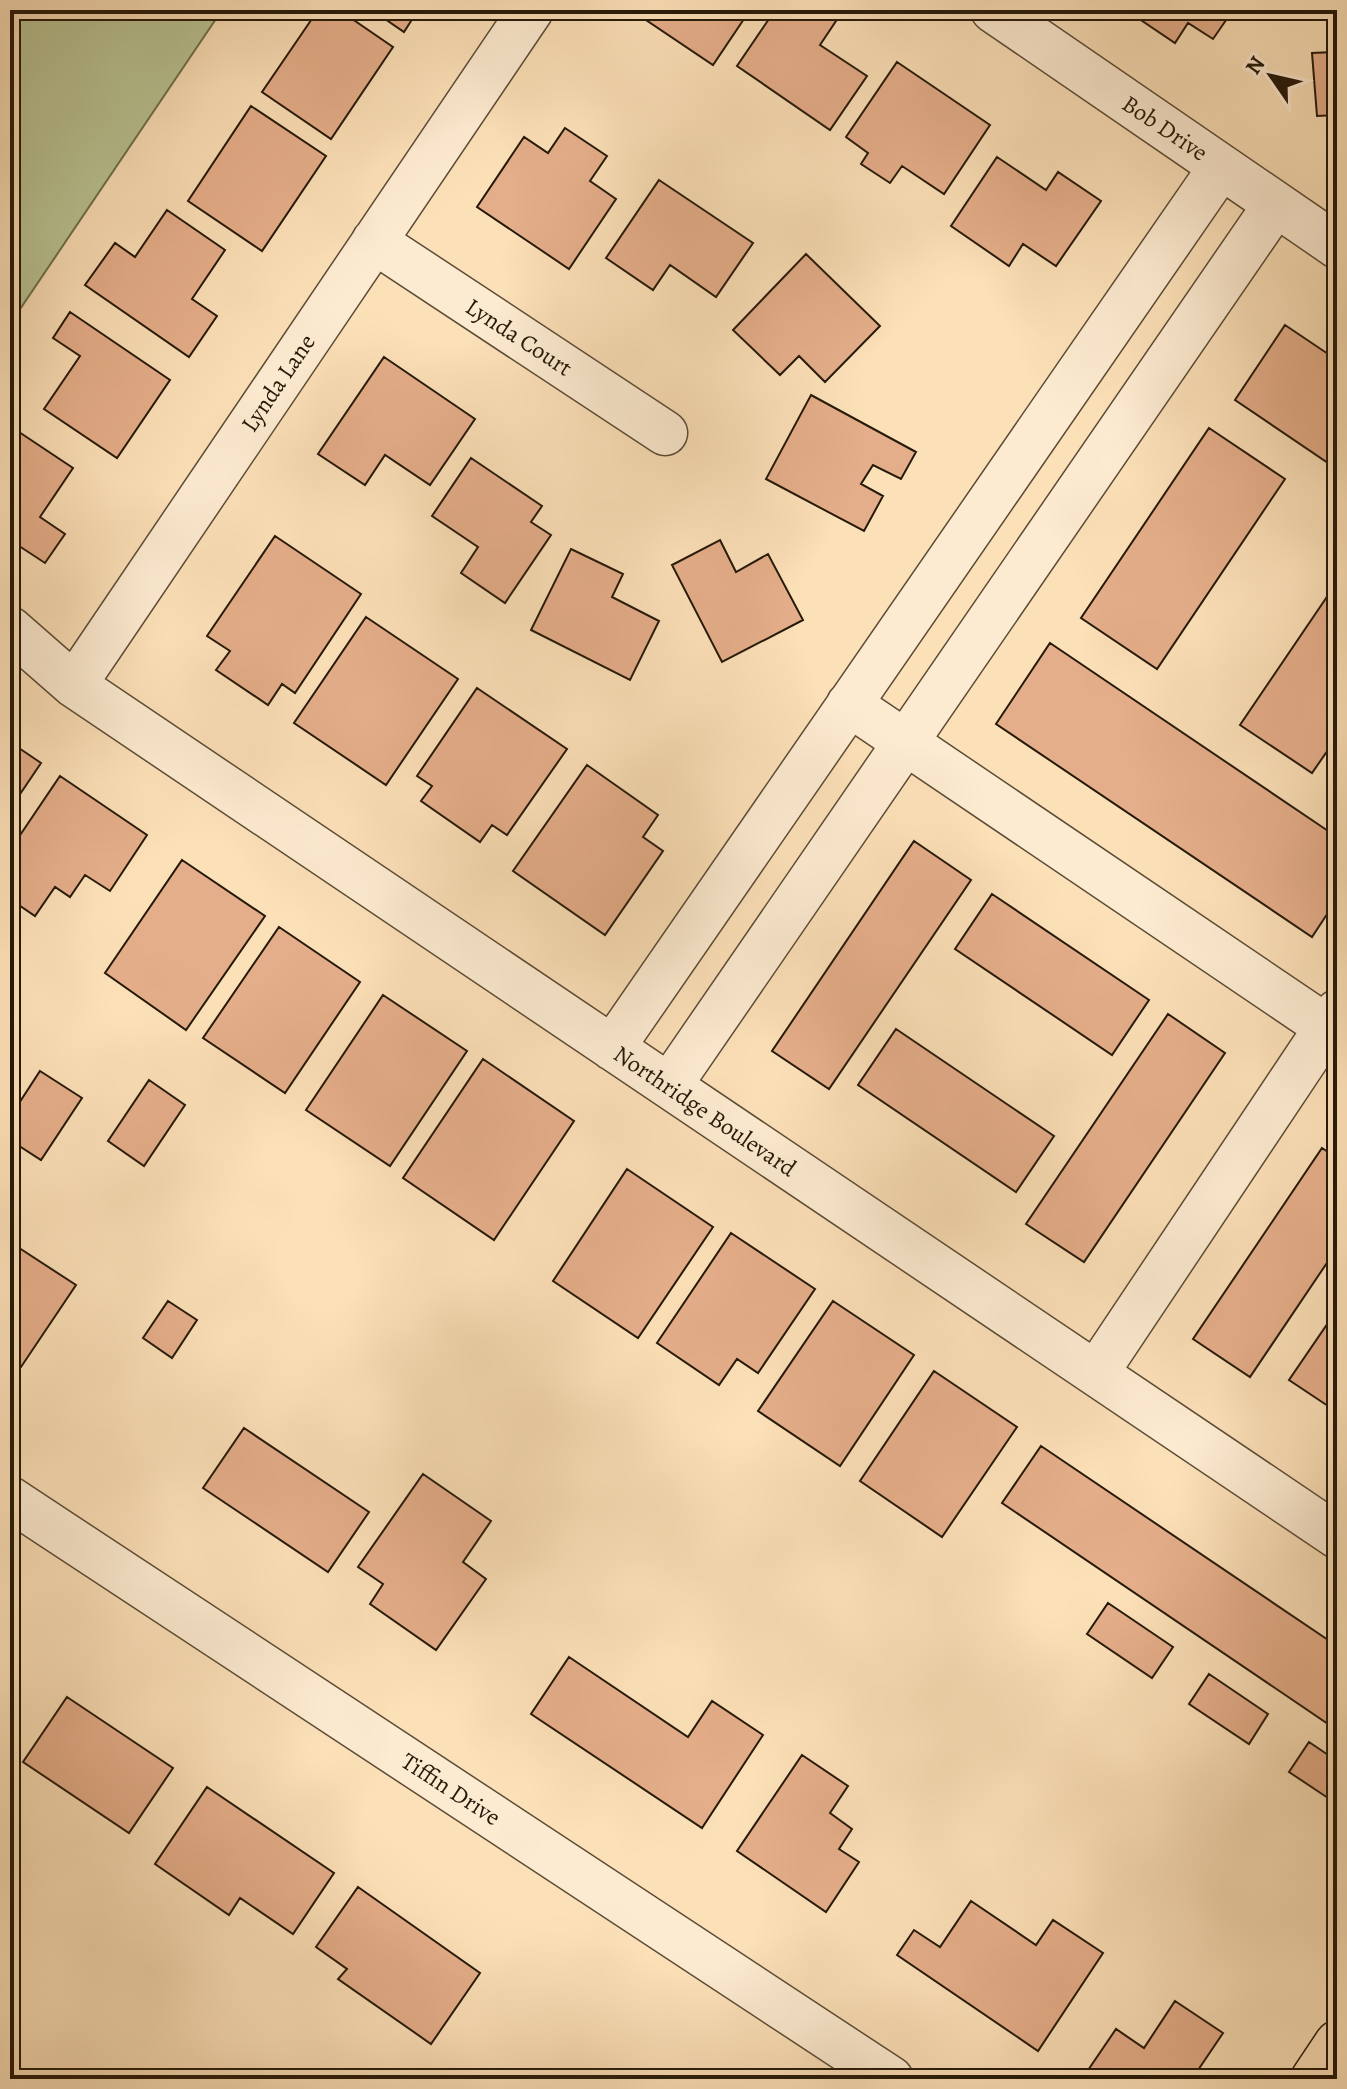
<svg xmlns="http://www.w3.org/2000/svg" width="1347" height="2089" viewBox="0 0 1347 2089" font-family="Alegreya,serif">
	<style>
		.green { fill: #b9c394; stroke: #6f6e4e; stroke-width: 2 }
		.building { fill: #e5ae8a; stroke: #251909; stroke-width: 2 }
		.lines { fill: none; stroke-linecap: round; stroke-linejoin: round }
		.minor-casing { stroke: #5b4b35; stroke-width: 47 }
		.major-casing { stroke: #251909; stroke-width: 47 }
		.minor { stroke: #fdebd1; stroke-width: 44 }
		.major { stroke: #fce0b8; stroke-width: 44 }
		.labels { text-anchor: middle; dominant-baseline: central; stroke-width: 7; stroke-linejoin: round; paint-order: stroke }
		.street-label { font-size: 24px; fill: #251909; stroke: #fdebd1 }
	</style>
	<rect width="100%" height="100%" fill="#fce0b8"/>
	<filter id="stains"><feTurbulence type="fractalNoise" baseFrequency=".0025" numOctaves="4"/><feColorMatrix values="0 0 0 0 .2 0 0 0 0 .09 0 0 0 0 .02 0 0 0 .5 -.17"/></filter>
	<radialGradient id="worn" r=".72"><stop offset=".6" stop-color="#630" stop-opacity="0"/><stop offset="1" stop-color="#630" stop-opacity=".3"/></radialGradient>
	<path class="green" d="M 10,10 L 222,10 L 10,324 Z"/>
	<path class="building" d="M 318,10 L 339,10 L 393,47 L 331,139 L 262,92 Z
		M 372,10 L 418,10 L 404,32 Z
		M 649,10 L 750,10 L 713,65 L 643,18 Z
		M 775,10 L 820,10 L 836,21 L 820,45 L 867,76 L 830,130 L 737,66 Z
		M 1126,10 L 1233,10 L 1213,39 L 1188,23 L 1175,43 Z
		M 1331,20 L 1337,20 L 1337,115 L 1317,116 L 1312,53 L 1334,52 Z
		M 897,62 L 990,125 L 944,194 L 902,166 L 890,183 L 861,164 L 868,153 L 846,137 Z
		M 251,106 L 326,156 L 262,251 L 188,201 Z
		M 565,128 L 607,156 L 590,181 L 616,199 L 569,269 L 477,207 L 524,137 L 548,153 Z
		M 997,157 L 1046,190 L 1058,172 L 1101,201 L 1056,266 L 1023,244 L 1009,266 L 951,226 Z
		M 659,180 L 753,243 L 716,297 L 670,265 L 653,290 L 606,258 Z
		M 167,210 L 225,250 L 192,299 L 217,316 L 189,357 L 85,285 L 115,243 L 135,257 Z
		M 806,254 L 880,326 L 825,382 L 799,356 L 780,375 L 733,330 Z
		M 70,312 L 170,380 L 117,458 L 44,409 L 80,356 L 53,338 Z
		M 1285,325 L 1337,360 L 1337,469 L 1235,400 Z
		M 384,357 L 475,419 L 430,485 L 385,455 L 365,485 L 318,454 Z
		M 811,395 L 916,452 L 901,479 L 873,465 L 861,484 L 883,496 L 864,531 L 766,479 Z
		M 10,426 L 73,468 L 40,517 L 65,534 L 45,563 L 10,540 Z
		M 1209,428 L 1285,479 L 1157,669 L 1081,618 Z
		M 471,458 L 542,506 L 531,522 L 551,535 L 505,603 L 461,573 L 478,547 L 432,516 Z
		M 275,536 L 361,594 L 295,693 L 282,684 L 268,705 L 216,670 L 230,651 L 207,636 Z
		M 720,540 L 736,572 L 768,554 L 803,620 L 722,662 L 672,565 Z
		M 571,549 L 623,574 L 612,597 L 659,621 L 630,680 L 531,630 Z
		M 1337,582 L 1337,737 L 1312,773 L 1240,725 Z
		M 366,617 L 458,679 L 386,785 L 294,723 Z
		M 1050,643 L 1337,837 L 1337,899 L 1312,937 L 996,724 Z
		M 477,688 L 567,749 L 507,835 L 492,825 L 480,842 L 421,801 L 432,786 L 417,776 Z
		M 10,742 L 41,763 L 10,809 Z
		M 587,765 L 658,815 L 643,837 L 663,851 L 605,935 L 513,871 Z
		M 60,776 L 147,835 L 110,891 L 85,875 L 70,897 L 55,887 L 35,916 L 10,899 L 10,850 Z
		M 914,841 L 971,880 L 829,1089 L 772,1051 Z
		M 182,860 L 265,916 L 186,1030 L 105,973 Z
		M 992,894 L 1149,1000 L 1112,1055 L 955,949 Z
		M 279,927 L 360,982 L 285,1093 L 203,1038 Z
		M 383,995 L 467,1051 L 390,1166 L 306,1110 Z
		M 1168,1014 L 1225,1053 L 1084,1262 L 1026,1224 Z
		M 896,1029 L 1054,1136 L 1016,1192 L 858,1085 Z
		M 483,1059 L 574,1121 L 494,1240 L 403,1178 Z
		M 40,1071 L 82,1098 L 41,1160 L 10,1140 L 10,1117 Z
		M 149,1080 L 185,1105 L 144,1166 L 108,1141 Z
		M 1322,1148 L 1337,1158 L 1337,1248 L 1250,1377 L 1193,1339 Z
		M 627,1169 L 713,1227 L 638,1338 L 553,1281 Z
		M 731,1233 L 815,1289 L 758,1373 L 737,1359 L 719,1385 L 657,1343 Z
		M 10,1242 L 76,1285 L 21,1367 L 10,1360 Z
		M 168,1301 L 197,1320 L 172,1358 L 143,1338 Z
		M 833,1301 L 914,1355 L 840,1466 L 758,1411 Z
		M 1328,1323 L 1337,1329 L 1337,1412 L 1289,1380 Z
		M 934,1371 L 1017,1427 L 942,1537 L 860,1481 Z
		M 244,1428 L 369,1512 L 328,1572 L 203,1488 Z
		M 1041,1446 L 1337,1646 L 1337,1730 L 1002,1503 Z
		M 423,1474 L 491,1521 L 463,1562 L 486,1579 L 436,1650 L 370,1604 L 383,1584 L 358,1567 Z
		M 1108,1603 L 1173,1647 L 1152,1678 L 1087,1634 Z
		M 569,1657 L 688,1737 L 712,1701 L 763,1735 L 702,1828 L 531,1714 Z
		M 1209,1674 L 1268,1714 L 1249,1744 L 1189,1704 Z
		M 67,1697 L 173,1768 L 129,1833 L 23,1762 Z
		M 1309,1742 L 1337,1761 L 1337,1804 L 1289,1772 Z
		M 802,1755 L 848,1786 L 830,1813 L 852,1829 L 839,1849 L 859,1862 L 826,1912 L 737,1851 Z
		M 207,1787 L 334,1873 L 293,1934 L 240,1898 L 229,1915 L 155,1864 Z
		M 358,1887 L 480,1973 L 431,2044 L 338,1979 L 347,1969 L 316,1947 Z
		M 971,1901 L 1036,1945 L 1053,1920 L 1103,1953 L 1038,2051 L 897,1955 L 914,1930 L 940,1947 Z
		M 1175,2001 L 1223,2033 L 1192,2079 L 1082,2079 L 1116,2029 L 1144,2048 Z"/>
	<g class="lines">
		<g class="minor-casing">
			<path id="minor" d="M 993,10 L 1337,246
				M 374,241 L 665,433
				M 10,629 L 74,685 L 1337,1536
				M 74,685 L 531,10
				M 849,704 L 1328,1028
				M 612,1048 L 1221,167
				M 669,1086 L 1276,204
				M 1096,1373 L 1337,1012
				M 10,1499 L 891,2079"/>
		</g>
		<g class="major-casing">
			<path id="major" d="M 1313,2079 L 1337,2043"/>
		</g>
		<use href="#minor" class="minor"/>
		<use href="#major" class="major"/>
	</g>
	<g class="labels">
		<g class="street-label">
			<text transform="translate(1165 128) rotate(34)">Bob Drive</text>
			<text transform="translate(519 337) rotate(33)">Lynda Court</text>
			<text transform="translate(278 383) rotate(-56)">Lynda Lane</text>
			<text transform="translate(705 1111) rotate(34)">Northridge Boulevard</text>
			<text transform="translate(451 1789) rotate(33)">Tiffin Drive</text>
		</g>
	</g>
	<rect width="1347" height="2089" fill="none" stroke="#fce0b8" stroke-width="40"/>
	<rect x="12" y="12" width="1323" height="2065" fill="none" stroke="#251909" stroke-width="4"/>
	<rect x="20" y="20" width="1307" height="2049" fill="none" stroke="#251909" stroke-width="2"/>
	<g transform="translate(1271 76) rotate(304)" stroke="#fdebd1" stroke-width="6" paint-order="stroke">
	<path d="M0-6L14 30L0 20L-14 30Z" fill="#251909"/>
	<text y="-12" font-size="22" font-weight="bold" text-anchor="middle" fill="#251909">N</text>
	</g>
	<rect width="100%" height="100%" filter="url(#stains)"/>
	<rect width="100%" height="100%" fill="url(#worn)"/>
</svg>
